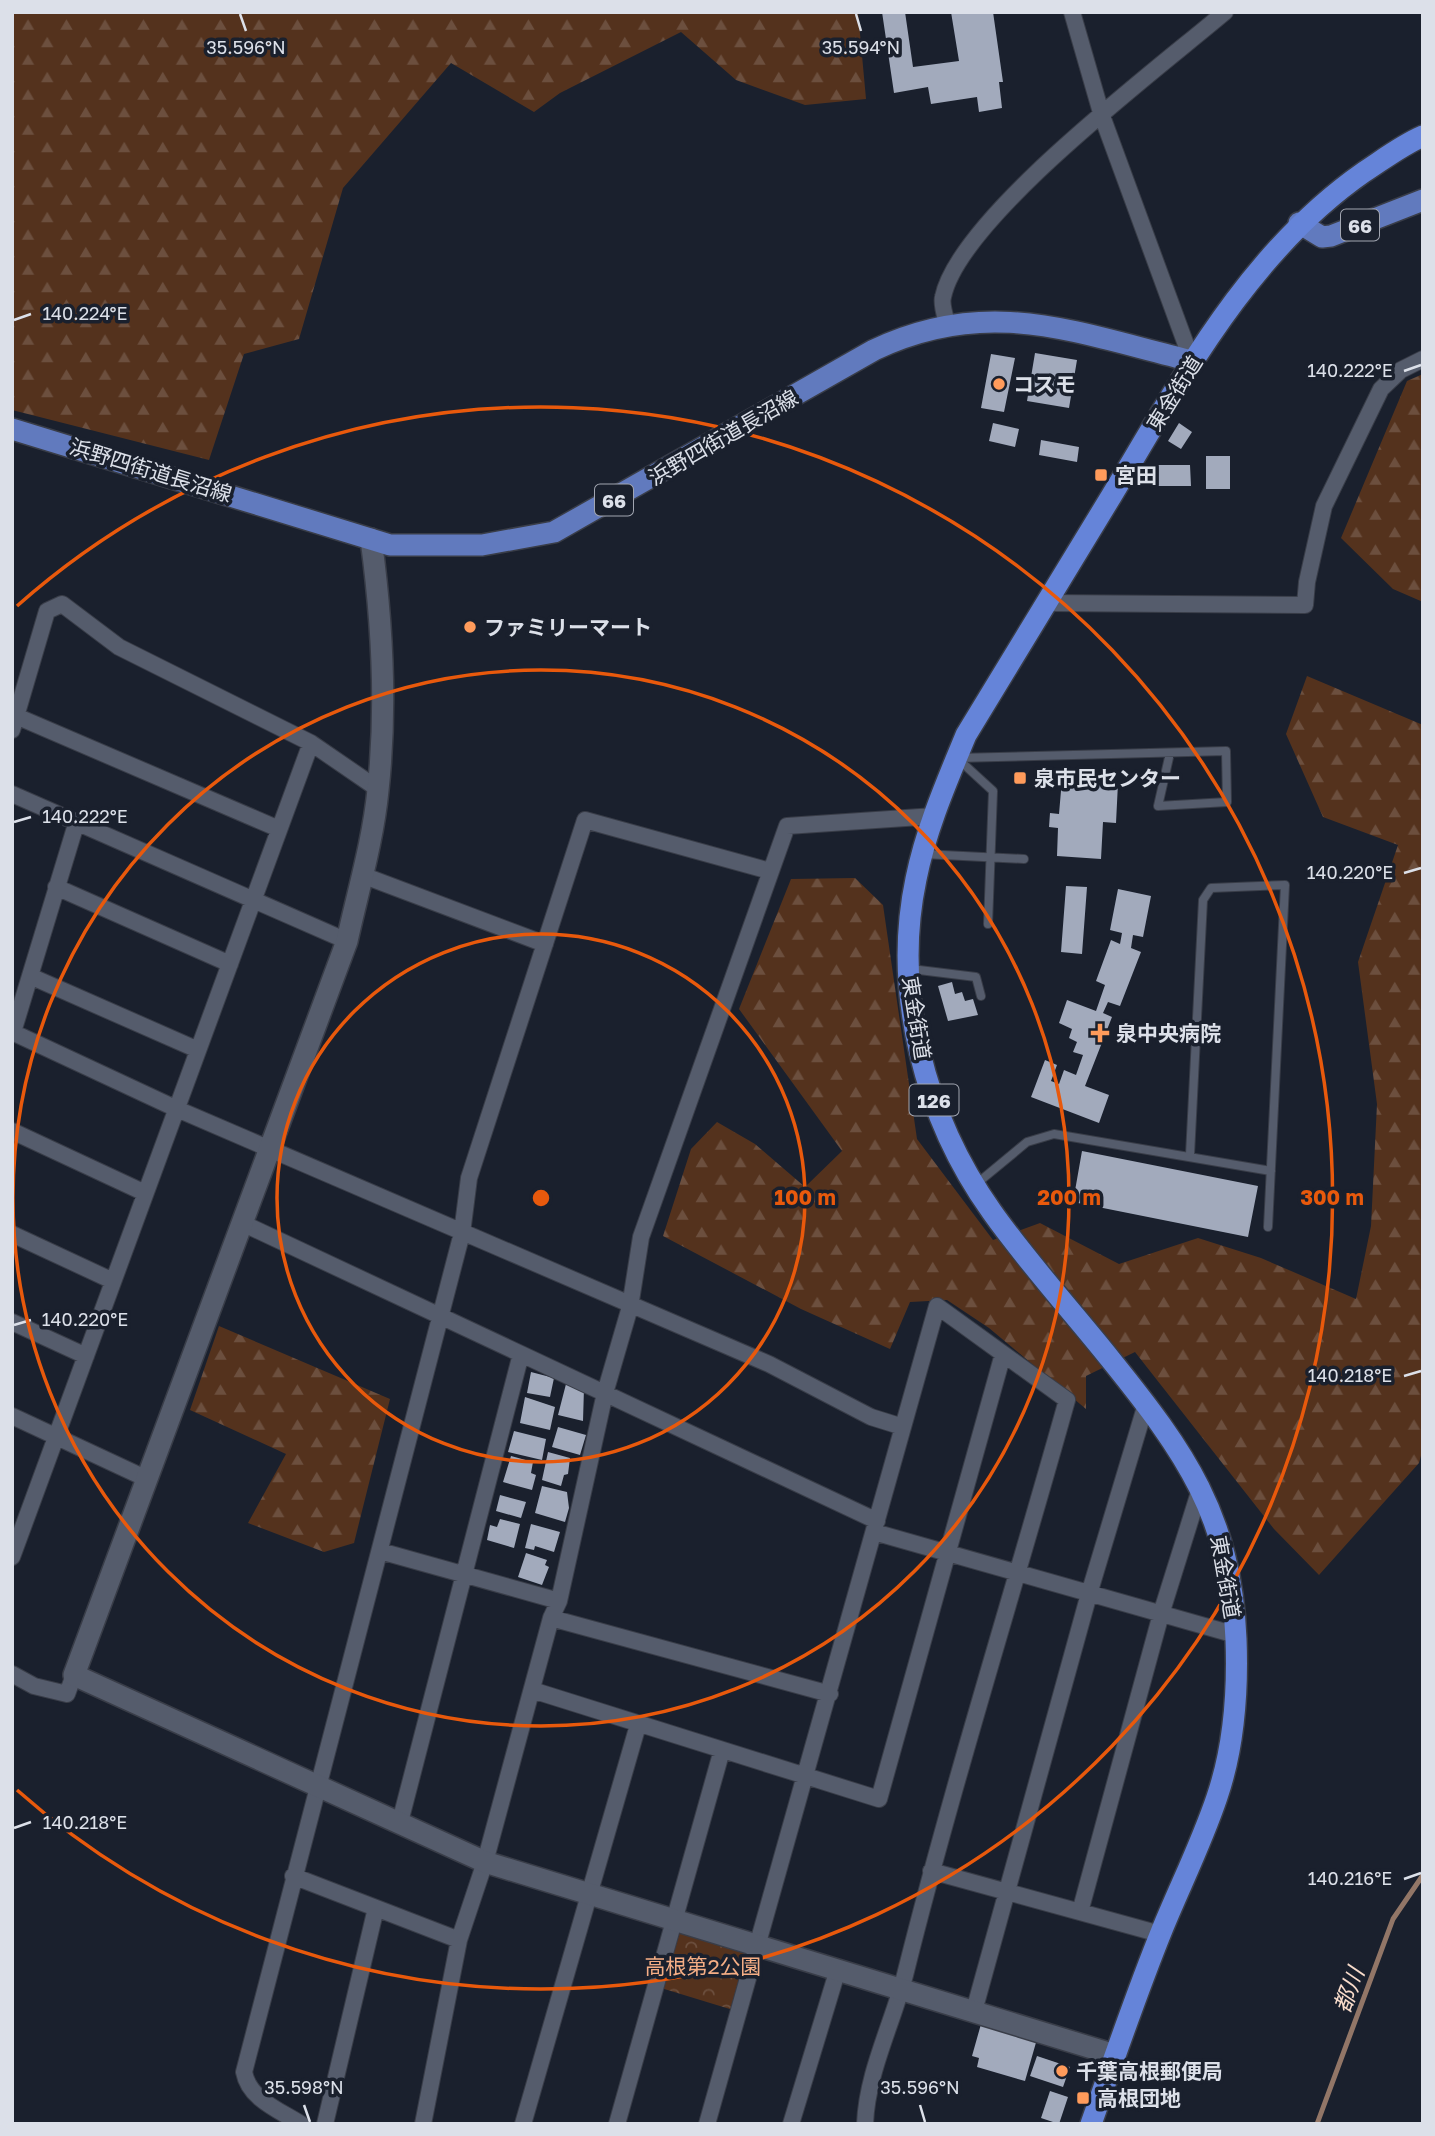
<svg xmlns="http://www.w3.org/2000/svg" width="1435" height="2136" viewBox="0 0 1435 2136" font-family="'Golos Text','Noto Sans JP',sans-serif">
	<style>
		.forest { fill: url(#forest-firs) }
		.park { fill: url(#park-crowns) }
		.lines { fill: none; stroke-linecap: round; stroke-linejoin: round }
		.stream { stroke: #927667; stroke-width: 5 }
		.building { fill: #a2aabc }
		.service-casing { stroke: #393d48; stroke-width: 10 }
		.minor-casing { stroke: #393d48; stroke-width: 18 }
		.tertiary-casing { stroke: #393d48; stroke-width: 24 }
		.primary-casing { stroke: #393d48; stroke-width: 24 }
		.trunk-casing { stroke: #393d48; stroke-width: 24 }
		.service { stroke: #555c6c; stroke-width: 8 }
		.minor { stroke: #555c6c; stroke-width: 16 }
		.tertiary { stroke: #555c6c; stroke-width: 21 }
		.primary { stroke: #617abe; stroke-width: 21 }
		.trunk { stroke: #6584d9; stroke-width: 21 }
		.ticks { fill: none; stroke: #dce0e9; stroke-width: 2.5 }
		.ring { fill: none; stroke: #e8590c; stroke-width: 3.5 }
		.poi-dot { fill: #ff9b5b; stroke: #1a202d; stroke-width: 2.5 }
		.labels { text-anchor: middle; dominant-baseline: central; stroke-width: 7; stroke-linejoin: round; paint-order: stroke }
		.shield { fill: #1a202d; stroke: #a2a6b1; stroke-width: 2 }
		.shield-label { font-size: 19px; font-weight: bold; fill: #dce0e9 }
		.poi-label { font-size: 21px; font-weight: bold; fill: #dce0e9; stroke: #1a202d; text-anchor: start }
		.street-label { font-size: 21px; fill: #dce0e9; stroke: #1a202d }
		.park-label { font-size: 21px; fill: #f5ae85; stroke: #1a202d }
		.water-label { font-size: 23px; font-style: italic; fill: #f9dccb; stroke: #1a202d }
		.ticks-label { font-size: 18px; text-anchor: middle; fill: #dce0e9; stroke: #1a202d; stroke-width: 7; stroke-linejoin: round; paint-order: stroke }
		.centre { fill: #e8590c; stroke: #1a202d; stroke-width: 3.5 }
		.ring-label { font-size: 21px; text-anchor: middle; font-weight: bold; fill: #e8590c; stroke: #1a202d; stroke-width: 7; stroke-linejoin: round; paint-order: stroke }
	</style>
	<defs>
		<pattern id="forest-firs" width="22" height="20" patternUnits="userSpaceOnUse" patternTransform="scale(1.75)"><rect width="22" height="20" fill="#54321d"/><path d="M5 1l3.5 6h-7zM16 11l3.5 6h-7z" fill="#6c4f3e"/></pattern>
		<pattern id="park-crowns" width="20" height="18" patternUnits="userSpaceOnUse" patternTransform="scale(1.75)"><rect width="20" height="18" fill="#54321d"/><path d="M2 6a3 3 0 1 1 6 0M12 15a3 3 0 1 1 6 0" fill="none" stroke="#6c4f3e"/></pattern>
	</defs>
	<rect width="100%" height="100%" fill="#1a202d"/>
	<path class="forest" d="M 12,12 L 858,12 L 866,99 L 805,105 L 736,80 L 681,32 L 560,93 L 534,112 L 451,63 L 343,188 L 299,339 L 244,354 L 209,460 L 12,410 Z
		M 1423,374 L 1423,602 L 1393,589 L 1341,538 L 1407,381 Z
		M 1307,676 L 1423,725 L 1423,1448 L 1419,1463 L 1319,1575 L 1274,1529 L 1135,1352 L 1086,1376 L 1086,1409 L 989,1328 L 947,1300 L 910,1302 L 890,1349 L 801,1309 L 663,1236 L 691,1149 L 717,1122 L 755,1144 L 805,1187 L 842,1151 L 739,1009 L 791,879 L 855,878 L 883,905 L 917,1139 L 993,1240 L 1040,1223 L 1119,1264 L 1198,1238 L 1261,1258 L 1356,1299 L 1371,1226 L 1377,1104 L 1358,962 L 1398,845 L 1323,817 L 1286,734 Z
		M 219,1326 L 390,1399 L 354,1543 L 324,1552 L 248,1523 L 286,1454 L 190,1410 Z"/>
	<path class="park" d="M 680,1924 L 752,1946 L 733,2010 L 661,1988 Z"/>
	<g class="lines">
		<path class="stream" d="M 1317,2124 L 1393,1919 L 1423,1875"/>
	</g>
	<path class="building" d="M 882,12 L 905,12 L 913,67 L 959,61 L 951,12 L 993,12 L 1003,82 L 999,82 L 1002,108 L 979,112 L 977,97 L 931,104 L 928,87 L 894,93 Z
		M 1035,353 L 1077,360 L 1069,408 L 1027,401 Z
		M 991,354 L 1015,358 L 1004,412 L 981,408 Z
		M 993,423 L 1019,429 L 1015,447 L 989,441 Z
		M 1179,423 L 1192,432 L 1181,449 L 1168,441 Z
		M 1041,440 L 1079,447 L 1077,462 L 1039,455 Z
		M 1206,456 L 1230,456 L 1230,489 L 1206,489 Z
		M 1156,465 L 1190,465 L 1191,486 L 1156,486 Z
		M 1062,779 L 1118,783 L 1116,823 L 1103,822 L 1101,859 L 1057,856 L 1058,828 L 1049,827 L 1050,813 L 1059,814 Z
		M 1066,886 L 1087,887 L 1082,954 L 1061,952 Z
		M 1118,889 L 1151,896 L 1143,937 L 1133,935 L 1131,948 L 1141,952 L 1120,1006 L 1108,1002 L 1103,1013 L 1112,1017 L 1085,1086 L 1109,1095 L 1099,1123 L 1031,1097 L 1045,1060 L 1057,1065 L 1051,1081 L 1059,1084 L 1064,1070 L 1076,1075 L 1083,1055 L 1073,1052 L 1077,1042 L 1069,1038 L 1072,1029 L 1059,1023 L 1067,1000 L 1096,1011 L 1105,985 L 1096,981 L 1111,940 L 1120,944 L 1122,933 L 1110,930 Z
		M 952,982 L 955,994 L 962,992 L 965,1001 L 973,999 L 978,1015 L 948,1021 L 938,986 Z
		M 1082,1151 L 1258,1186 L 1248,1237 L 1073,1202 Z
		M 531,1372 L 554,1378 L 550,1397 L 527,1393 Z
		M 566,1384 L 584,1388 L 583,1421 L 558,1415 Z
		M 525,1397 L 555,1407 L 550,1430 L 520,1423 Z
		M 558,1427 L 586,1435 L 580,1455 L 552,1447 Z
		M 514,1431 L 546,1439 L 542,1460 L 508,1452 Z
		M 548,1452 L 570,1458 L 568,1474 L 564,1475 L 561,1486 L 542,1480 Z
		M 511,1456 L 533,1462 L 531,1473 L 536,1475 L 532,1490 L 503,1482 Z
		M 542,1486 L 567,1492 L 569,1508 L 565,1522 L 535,1513 Z
		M 500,1495 L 526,1502 L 521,1518 L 496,1511 Z
		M 500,1519 L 520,1524 L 514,1548 L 487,1540 L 490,1525 L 497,1527 Z
		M 531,1524 L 560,1532 L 554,1552 L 535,1546 L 534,1550 L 525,1548 Z
		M 526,1553 L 547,1560 L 545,1565 L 549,1567 L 542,1585 L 518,1577 Z
		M 981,2024 L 1037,2039 L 1025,2081 L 977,2067 L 979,2058 L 972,2056 Z
		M 1037,2056 L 1070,2067 L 1063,2087 L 1030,2076 Z
		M 1050,2091 L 1068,2097 L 1059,2124 L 1041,2118 Z"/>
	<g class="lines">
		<g class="service-casing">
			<path id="service" d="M 923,854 L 1024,859
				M 988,924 L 993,791 L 957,758 L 1226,751 L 1227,802 L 1158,806 L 1170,753
				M 911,969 L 976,977 L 981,996
				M 1190,1155 L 1203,900 L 1211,888 L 1285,885 L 1268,1227
				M 975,1185 L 1027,1142 L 1054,1134 L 1271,1171"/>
		</g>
		<g class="minor-casing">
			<path id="minor" d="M 1072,12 L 1102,116 L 1192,361
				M 947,323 C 945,316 941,304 943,297 C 959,218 1159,68 1225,12
				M 1047,603 L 1305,605 L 1307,582 L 1324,506 L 1381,389 L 1401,370 L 1423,359
				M 16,716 L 279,829
				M 12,730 L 47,611 L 62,604 L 119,647 L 311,743 L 378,789
				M 12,794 L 347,941
				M 362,875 L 545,944
				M 56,887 L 230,964
				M 30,976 L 198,1050
				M 12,1032 L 177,1109 L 769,1364 L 871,1417 L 903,1427
				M 13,1032 L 77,821
				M 12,1131 L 145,1193
				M 242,1223 L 877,1521
				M 12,1234 L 113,1281
				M 12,1322 L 86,1356
				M 12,1416 L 145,1478
				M 874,1532 L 1236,1635
				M 380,1551 L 559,1601
				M 12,1557 L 311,743
				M 551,1618 L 830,1694
				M 12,1674 L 34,1686 L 67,1694 L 74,1675
				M 532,1690 L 879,1799 L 1003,1354
				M 400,1822 L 521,1354
				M 931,1871 L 1160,1934
				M 293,1876 L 459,1940
				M 1080,1912 L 1161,1614 L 1201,1486
				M 974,2011 L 1089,1594 L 1146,1404
				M 301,2124 C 279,2110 249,2099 244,2072 L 462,1233 L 469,1178 L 585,820 L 770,871
				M 325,2124 L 376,1908
				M 423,2124 L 459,1940 L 485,1862 L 551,1618 L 559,1601 L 605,1393 L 630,1307 L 641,1237 L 787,826 L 935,816
				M 523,2124 L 638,1725
				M 617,2124 L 722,1750
				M 707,2124 L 937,1306 L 1067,1400 C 1014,1590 954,1779 906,1971 C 894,2021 867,2071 865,2124
				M 791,2124 L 838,1969"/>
		</g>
		<g class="tertiary-casing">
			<path id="tertiary" d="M 371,539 C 382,620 387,708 378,790 C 373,841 358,891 347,941 L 74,1675 L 485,1862 L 1115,2055"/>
		</g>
		<g class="primary-casing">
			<path id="primary" d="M 1299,223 L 1322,237 L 1331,236 L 1423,200
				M 12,429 L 390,545 L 482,545 L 554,532 L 874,350 C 989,295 1076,333 1192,361"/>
		</g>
		<g class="trunk-casing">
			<path id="trunk" d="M 1091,2124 C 1114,2059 1136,1994 1162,1930 C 1180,1886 1202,1842 1217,1797 C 1234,1747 1238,1691 1236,1639 C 1231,1516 1185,1452 1111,1360 C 1072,1311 1028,1263 992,1212 C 925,1118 892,993 916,879 C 926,829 947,781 966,735 C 1015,655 1064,575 1112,495 C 1183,377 1249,252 1364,172 C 1384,159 1402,145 1423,136"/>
		</g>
		<use href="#service" class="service"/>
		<use href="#minor" class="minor"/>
		<use href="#tertiary" class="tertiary"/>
		<use href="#primary" class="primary"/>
		<use href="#trunk" class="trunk"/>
	</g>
	<path class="ticks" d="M 240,14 L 246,31M 856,14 L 861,31M 14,320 L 31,314M 1404,371 L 1421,365M 14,822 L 31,817M 1404,873 L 1421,868M 14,1325 L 31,1320M 1404,1376 L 1421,1371M 14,1828 L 31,1822M 1404,1879 L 1421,1873M 304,2105 L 310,2122M 920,2105 L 925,2122"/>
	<g class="ring">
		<circle cx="541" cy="1198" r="264"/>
		<circle cx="541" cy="1198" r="528"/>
		<path d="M17 606A791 791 0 1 1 17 1790"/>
	</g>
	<g class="poi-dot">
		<circle cx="999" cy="384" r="7"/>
		<rect x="1094" y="468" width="14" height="14" rx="3.5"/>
		<circle cx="470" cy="627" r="7"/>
		<rect x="1013" y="771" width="14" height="14" rx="3.5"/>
		<path d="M1096.5 1022.5h7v7h7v7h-7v7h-7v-7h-7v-7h7z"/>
		<circle cx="1062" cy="2071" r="7"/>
		<rect x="1076" y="2091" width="14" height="14" rx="3.5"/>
	</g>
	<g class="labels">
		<g class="shield">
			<rect x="1341" y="209.5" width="38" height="31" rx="5"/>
			<rect x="595" y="484.5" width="38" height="31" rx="5"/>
			<rect x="909.5" y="1084.5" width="49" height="31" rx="5"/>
		</g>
		<g class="shield-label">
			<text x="1360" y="225">66</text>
			<text x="614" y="500">66</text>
			<text x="934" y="1100">126</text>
		</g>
		<g class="poi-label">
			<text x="1013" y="384">コスモ</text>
			<text x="1115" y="475">宮田</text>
			<text x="484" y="627">ファミリーマート</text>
			<text x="1034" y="778">泉市民センター</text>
			<text x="1116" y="1033">泉中央病院</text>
			<text x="1076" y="2071">千葉高根郵便局</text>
			<text x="1097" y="2098">高根団地</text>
		</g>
		<g class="street-label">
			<text transform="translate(1174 393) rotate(-58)">東金街道</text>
			<text transform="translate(723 437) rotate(-30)">浜野四街道長沼線</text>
			<text transform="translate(151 470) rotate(17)">浜野四街道長沼線</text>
			<text transform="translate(917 1018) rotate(81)">東金街道</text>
			<text transform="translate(1226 1577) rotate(80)">東金街道</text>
		</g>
		<g class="park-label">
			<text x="703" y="1966">高根第2公園</text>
		</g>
		<g class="water-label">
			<text transform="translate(1348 1990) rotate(-70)">都川</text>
		</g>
	</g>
	<g class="ticks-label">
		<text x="246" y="54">35.596°N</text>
		<text x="861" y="54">35.594°N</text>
		<text x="85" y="320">140.224°E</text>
		<text x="1350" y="377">140.222°E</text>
		<text x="85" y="823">140.222°E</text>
		<text x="1350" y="879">140.220°E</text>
		<text x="85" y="1326">140.220°E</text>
		<text x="1350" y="1382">140.218°E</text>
		<text x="85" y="1829">140.218°E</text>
		<text x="1350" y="1885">140.216°E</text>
		<text x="304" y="2094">35.598°N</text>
		<text x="920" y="2094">35.596°N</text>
	</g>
	<circle cx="541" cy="1198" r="10" class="centre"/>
	<g class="ring-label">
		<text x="805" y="1205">100 m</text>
		<text x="1069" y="1205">200 m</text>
		<text x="1332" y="1205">300 m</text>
	</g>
	<rect width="1435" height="2136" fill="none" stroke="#dce0e9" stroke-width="28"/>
</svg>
